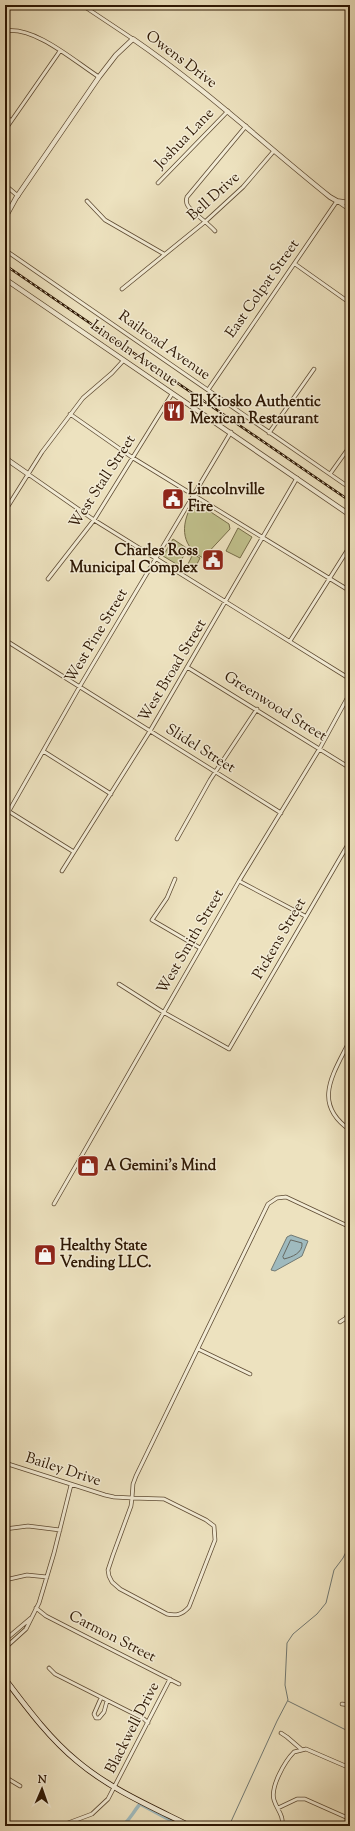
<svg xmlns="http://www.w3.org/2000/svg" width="355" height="1831" viewBox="0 0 355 1831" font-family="'Sorts Mill Goudy',serif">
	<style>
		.park { fill: #c0c08c; stroke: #766c48 }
		.water { fill: #9fbabe; stroke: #717973 }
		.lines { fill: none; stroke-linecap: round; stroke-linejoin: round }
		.shore { stroke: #666860; stroke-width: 1 }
		.stream { stroke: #717973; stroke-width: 1 }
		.canal { stroke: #9fbabe; stroke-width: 3.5 }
		.minor-casing { stroke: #5d4a32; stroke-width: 4.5 }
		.tertiary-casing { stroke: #5d4a32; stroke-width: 5.5 }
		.secondary-casing { stroke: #2d1703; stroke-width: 6 }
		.minor { stroke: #f3ecd5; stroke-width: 3 }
		.tertiary { stroke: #f3ecd5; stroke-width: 4 }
		.secondary { stroke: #f3ecd5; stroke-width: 4.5 }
		.rail-casing { stroke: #2d1703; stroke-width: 2.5 }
		.rail { stroke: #f3ecd5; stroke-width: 1; stroke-dasharray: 3; stroke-linecap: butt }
		.labels { text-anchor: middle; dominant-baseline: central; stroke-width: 3; stroke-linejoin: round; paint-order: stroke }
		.street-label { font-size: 15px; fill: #2d1703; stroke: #f3ecd5 }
		.poi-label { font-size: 15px; font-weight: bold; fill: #2d1703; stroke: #f3ecd5; text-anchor: start }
	</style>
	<rect width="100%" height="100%" fill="#ede2bf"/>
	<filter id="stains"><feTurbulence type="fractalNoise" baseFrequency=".005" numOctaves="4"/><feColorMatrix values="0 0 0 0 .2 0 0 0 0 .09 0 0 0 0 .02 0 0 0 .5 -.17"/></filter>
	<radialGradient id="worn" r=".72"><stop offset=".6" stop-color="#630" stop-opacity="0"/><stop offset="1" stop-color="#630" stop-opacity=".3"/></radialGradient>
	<path class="park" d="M 194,501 L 229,524 L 230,529 L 203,558 C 179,545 181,522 194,501 Z
		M 238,528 L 252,537 L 240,558 L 226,551 Z
		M 173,539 L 188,549 L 178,565 L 163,556 Z
		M 193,554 L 200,558 L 193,572 L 186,568 Z"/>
	<path class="water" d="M 291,1235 L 308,1241 L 302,1256 L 275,1271 L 271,1270 L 287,1237 Z"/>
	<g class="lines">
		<path class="shore" d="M 291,1240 L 302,1243 C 303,1253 292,1257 284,1259 L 283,1257 Z"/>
		<path class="stream" d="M 288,1701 L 350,1732
			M 229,1826 L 277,1721 L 288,1700 L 285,1685 L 287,1643 L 293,1634 L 317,1614 L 326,1603 L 334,1570 L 343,1558 L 350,1544"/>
		<path class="canal" d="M 122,1826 C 132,1818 132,1813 140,1804 L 181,1826"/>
		<g class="minor-casing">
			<path id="minor" d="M 82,5 L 133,39
				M 5,31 C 35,26 74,61 99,77
				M 5,115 L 11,121
				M 5,130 L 60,51
				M 158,183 L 228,111
				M 5,185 L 18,196
				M 87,201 L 105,220 L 164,254
				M 215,231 C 207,222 194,214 188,206 C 186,203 186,200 187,197 L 246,126
				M 5,250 L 350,488
				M 295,264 L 350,303
				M 122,289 L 206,221 L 243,187 L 273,152
				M 208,390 L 337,201 L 350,210
				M 70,414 L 133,458 L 350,591
				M 269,433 L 314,369
				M 28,474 L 94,520 L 350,679
				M 330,474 L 350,446
				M 5,511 L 42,452 L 83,398 L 112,373 L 123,361
				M 48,579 L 94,520 L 172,394
				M 5,640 L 281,813
				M 290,641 L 350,546
				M 187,667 L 350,768
				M 43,751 L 111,794
				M 5,809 L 74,852
				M 9,811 L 80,686 L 231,432
				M 177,839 L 210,780 L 257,709
				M 62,871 L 150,731 L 297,478
				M 175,879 L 167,898 L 152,920 L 200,948
				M 239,881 L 305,916
				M 119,984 L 163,1012 L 229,1049 L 350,841
				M 350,1040 C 334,1073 311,1103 350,1130
				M 54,1204 L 239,881 L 320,748 L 350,693
				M 340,1322 L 346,1318 L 350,1309
				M 198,1349 L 250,1374
				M 5,1463 L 105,1495 L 114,1497 L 132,1498 L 133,1484 L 136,1476 L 268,1204 L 277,1198 L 286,1197 L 350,1227
				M 132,1498 L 164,1499 L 206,1520 L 214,1526 L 215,1540 L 189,1607 C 182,1615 176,1616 167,1614 L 120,1589 L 112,1582 L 109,1576 L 108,1570 L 113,1555 L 131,1506 Z
				M 5,1529 L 28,1526 L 60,1530
				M 5,1580 L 27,1575 L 47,1577
				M 36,1608 L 46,1616 L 83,1635 L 179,1684
				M 5,1640 L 31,1618
				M 5,1648 L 26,1629 L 39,1603 L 54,1553 L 71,1485
				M 49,1668 L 55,1674 L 144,1719 L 148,1723
				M 101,1698 L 94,1714 L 96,1718 L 99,1718 L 104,1712 L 107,1701
				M 342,1704 L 350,1705
				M 281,1733 L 287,1737 L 301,1749
				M 5,1777 L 20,1786
				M 278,1808 L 297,1799 L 305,1799 L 350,1819
				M 60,1826 L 92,1814 L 108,1799 L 170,1679
				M 282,1826 C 284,1815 277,1810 274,1800 C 270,1787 285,1761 294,1752 L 306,1749 L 350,1768"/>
		</g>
		<g class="tertiary-casing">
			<path id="tertiary" d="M 5,218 L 16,198 L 99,77 L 116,55 L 133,39 C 203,87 264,144 330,197 L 337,201 L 350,203
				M 5,279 L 350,515
				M 5,458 L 28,474"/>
		</g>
		<g class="secondary-casing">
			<path id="secondary" d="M 5,1679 C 27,1708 49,1738 77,1761 C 110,1789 152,1807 190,1826"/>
		</g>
		<use href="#minor" class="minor"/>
		<use href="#tertiary" class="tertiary"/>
		<use href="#secondary" class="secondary"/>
		<g class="rail-casing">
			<path id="rail" d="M 5,265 L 350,501"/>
		</g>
		<use href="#rail" class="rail"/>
	</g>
	<defs>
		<g id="restaurant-square" transform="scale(1.15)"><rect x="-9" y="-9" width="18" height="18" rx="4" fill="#8f2418" stroke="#f3ecd5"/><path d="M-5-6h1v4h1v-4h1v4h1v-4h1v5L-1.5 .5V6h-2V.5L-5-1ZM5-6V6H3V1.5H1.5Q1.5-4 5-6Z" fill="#fff"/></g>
		<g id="civic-square" transform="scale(1.15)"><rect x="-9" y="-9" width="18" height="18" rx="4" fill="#8f2418" stroke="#f3ecd5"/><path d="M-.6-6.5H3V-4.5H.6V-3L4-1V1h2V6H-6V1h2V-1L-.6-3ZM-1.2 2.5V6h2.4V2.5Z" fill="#fff"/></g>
		<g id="shop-square" transform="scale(1.15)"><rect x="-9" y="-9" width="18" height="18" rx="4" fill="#8f2418" stroke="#f3ecd5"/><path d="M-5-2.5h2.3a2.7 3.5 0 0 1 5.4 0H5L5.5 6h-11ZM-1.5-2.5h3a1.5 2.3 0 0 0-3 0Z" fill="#fff"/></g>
	</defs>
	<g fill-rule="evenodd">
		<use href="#restaurant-square" x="174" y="411"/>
		<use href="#civic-square" x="173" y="499"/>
		<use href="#civic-square" x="213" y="560"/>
		<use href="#shop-square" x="88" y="1166"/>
		<use href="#shop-square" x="45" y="1255"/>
	</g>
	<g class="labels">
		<g class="street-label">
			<text transform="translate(181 60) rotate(37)">Owens Drive</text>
			<text transform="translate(185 139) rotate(-46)">Joshua Lane</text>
			<text transform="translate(214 197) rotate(-42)">Bell Drive</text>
			<text transform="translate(263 289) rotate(-55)">East Colpat Street</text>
			<text transform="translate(164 346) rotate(35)">Railroad Avenue</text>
			<text transform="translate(134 354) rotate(35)">Lincoln Avenue</text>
			<text transform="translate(103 482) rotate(-57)">West Stall Street</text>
			<text transform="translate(97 636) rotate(-59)">West Pine Street</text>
			<text transform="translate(173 671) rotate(-59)">West Broad Street</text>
			<text transform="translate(275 707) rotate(32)">Greenwood Street</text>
			<text transform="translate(200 749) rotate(32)">Slidel Street</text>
			<text transform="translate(280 939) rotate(-60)">Pickens Street</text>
			<text transform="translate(191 942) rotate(-60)">West Smith Street</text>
			<text transform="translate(63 1470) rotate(18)">Bailey Drive</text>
			<text transform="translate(112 1637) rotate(27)">Carmon Street</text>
			<text transform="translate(133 1728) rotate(-63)">Blackwell Drive</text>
		</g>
		<g class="poi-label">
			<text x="190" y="402">El Kiosko Authentic<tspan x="190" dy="17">Mexican Restaurant</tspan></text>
			<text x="188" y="490">Lincolnville<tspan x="188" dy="17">Fire</tspan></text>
			<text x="198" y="551" text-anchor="end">Charles Ross<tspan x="198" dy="17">Municipal Complex</tspan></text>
			<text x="104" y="1166">A Gemini's Mind</text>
			<text x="60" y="1246">Healthy State<tspan x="60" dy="17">Vending LLC.</tspan></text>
		</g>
	</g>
	<rect width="355" height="1831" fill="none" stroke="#ede2bf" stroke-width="20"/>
	<rect x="6" y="6" width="343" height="1819" fill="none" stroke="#2d1703" stroke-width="2"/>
	<rect x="10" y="10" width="335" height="1811" fill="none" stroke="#2d1703"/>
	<g transform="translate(42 1789) rotate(2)" stroke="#f3ecd5" stroke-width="3" paint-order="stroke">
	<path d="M0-3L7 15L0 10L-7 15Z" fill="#2d1703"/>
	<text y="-6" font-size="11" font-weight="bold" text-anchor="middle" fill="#2d1703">N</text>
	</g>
	<rect width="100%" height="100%" filter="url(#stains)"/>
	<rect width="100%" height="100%" fill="url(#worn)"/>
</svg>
